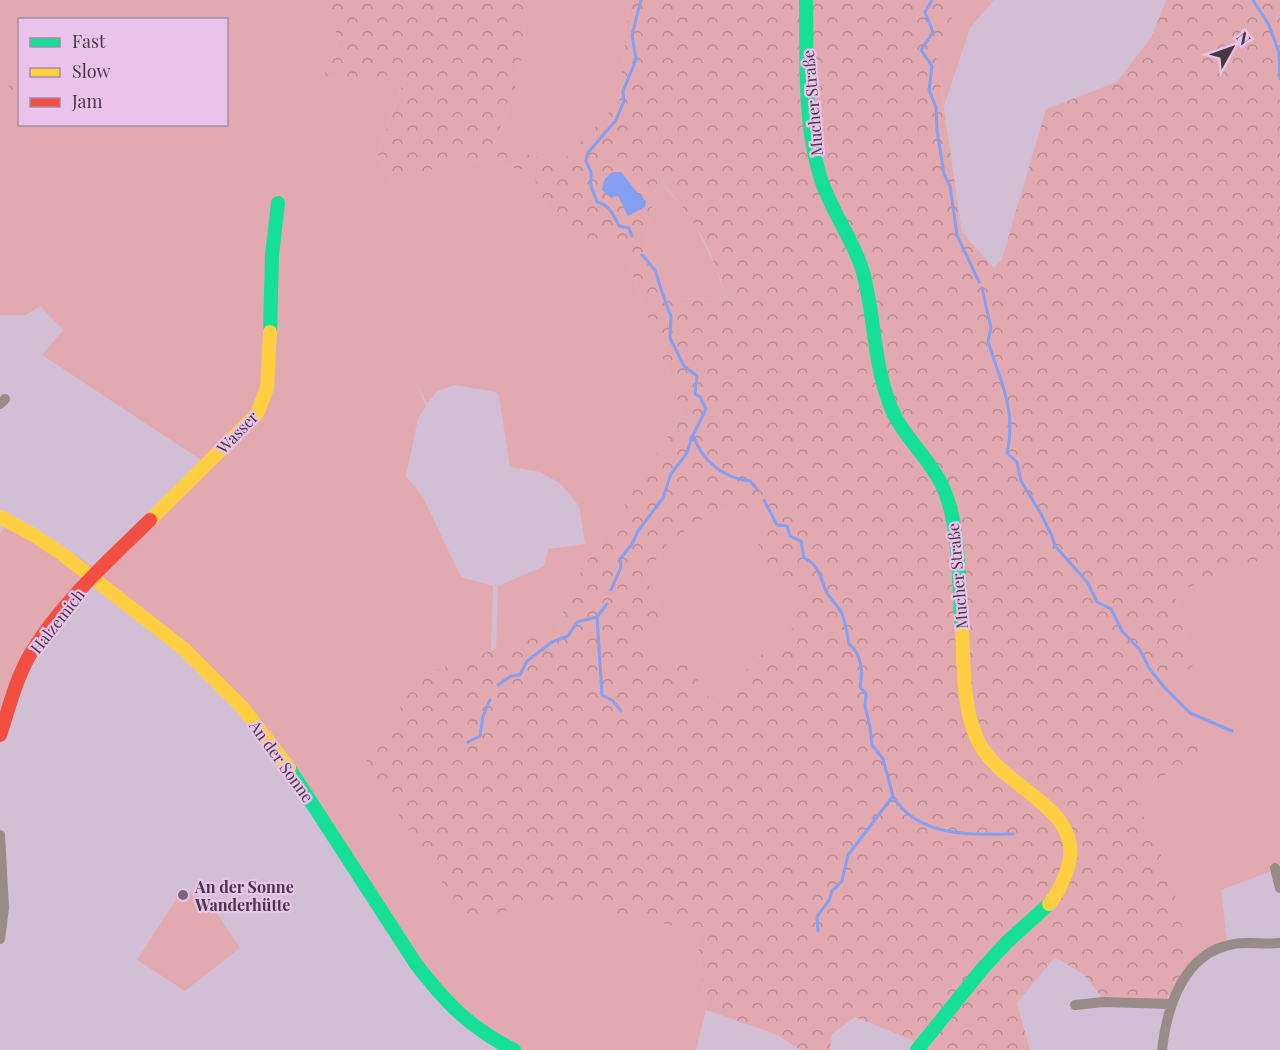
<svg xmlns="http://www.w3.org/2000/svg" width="1280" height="1050" viewBox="0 0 1280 1050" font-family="'Playfair Display',serif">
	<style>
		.grass { fill: #e2aab0; fill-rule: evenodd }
		.forest { fill: url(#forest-crowns); fill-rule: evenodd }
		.water { fill: #849ef0 }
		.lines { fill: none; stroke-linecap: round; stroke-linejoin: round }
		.stream { stroke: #849ef0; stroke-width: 3 }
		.street { stroke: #988b88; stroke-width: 10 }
		.fast { stroke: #16e098; stroke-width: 14 }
		.slow { stroke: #ffcf43; stroke-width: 14 }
		.jam { stroke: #f24e42; stroke-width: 14 }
		.poi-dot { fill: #776778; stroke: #e9c3ea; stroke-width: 2 }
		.labels { text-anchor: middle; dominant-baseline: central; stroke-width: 4.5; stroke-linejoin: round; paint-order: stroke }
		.street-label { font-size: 16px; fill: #453746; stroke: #e9c3ea }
		.poi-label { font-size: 16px; font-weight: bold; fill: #453746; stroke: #e9c3ea; text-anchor: start }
	</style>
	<defs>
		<pattern id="forest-crowns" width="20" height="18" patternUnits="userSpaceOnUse" patternTransform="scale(1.5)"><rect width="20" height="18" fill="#e2aab0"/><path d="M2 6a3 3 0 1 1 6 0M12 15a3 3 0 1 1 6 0" fill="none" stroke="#b98b91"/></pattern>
	</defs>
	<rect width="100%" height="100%" fill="#d3bfd5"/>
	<path class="grass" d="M 0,0 L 322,0 L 335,27 L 337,49 L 321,79 L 406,74 L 378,154 L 392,182 L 465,159 L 531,171 L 556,227 L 624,251 L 683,413 L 569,591 L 559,628 L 496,650 L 498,586 L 544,566 L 548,549 L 585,544 L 579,506 L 561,484 L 540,472 L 510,467 L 499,396 L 496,392 L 455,385 L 437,391 L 427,404 L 416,382 L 426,406 L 418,419 L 406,476 L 423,497 L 461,577 L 493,586 L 491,651 L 420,676 L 466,919 L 562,900 L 696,931 L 706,1010 L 696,1050 L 513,1050 L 459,1013 L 330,830 L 211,675 L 94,577 L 45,633 L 0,735 L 0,534 L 5,524 L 39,531 L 97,569 L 201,460 L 42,355 L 63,330 L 40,306 L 26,315 L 0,315 ZM 20,20 L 226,20 L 226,124 L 20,124 Z
		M 526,0 L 631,0 L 628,12 L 619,102 L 560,163 L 493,147 L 514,93 L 524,44 Z
		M 960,0 L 994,0 L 970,28 L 944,106 L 936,53 Z
		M 658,179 L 690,215 L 716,267 L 725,298 L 662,299 L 645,250 L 647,229 Z
		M 737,507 L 770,518 L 807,591 L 784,649 L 768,648 L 713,704 L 684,657 L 662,676 L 642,641 L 663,616 L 645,576 L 667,544 L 698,521 Z
		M 1276,554 L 1280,556 L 1280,868 L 1221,890 L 1227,940 C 1208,947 1197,957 1184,973 L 1184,935 L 1132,791 L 1208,754 L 1151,691 L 1193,666 L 1174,593 Z
		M 183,889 L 201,897 L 211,904 L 240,948 L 185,991 L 137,960 Z"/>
	<path class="forest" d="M 322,0 L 526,0 L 524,44 L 514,93 L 493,146 L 560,163 L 619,102 L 628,12 L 631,0 L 960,0 L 936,54 L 962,232 L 994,268 L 1002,259 L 1046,109 L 1117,82 L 1152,36 L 1166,0 L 1280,0 L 1280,556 L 1276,554 L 1174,593 L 1193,666 L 1151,691 L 1208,754 L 1132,791 L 1172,880 L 1184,935 L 1184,973 L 1166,1000 L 1102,997 L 1083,974 L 1055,957 L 1017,1003 L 1030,1050 L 927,1050 L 916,1042 L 855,1017 L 832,1034 L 830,1050 L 801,1050 L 775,1034 L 706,1010 L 696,931 L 562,900 L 466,919 L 365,763 L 420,676 L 559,627 L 569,591 L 683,413 L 624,251 L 556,227 L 531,171 L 465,159 L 392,182 L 378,154 L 406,75 L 321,79 L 337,49 L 335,27 ZM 658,179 C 690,210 716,254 725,298 L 662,299 L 645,250 L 647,229 ZM 736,507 L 770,518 L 757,538 L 762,570 L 807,591 L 784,648 L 768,648 L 713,704 L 684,657 L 662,675 L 642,641 L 663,616 L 645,576 L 667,544 L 698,521 Z
		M 19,71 L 19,105 L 15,111 L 0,100 Z"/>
	<path class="water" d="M 612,172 L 621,172 C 630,182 636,193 646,201 L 645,207 L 628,216 L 618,196 L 610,197 L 602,190 L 604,180 Z"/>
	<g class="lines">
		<path class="stream" d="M 932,0 L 925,12 L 933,32 L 921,50 L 932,66 L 929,90 L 936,107 L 937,130 L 944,174 L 950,186 L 957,235 L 979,282
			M 1253,0 L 1269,25 L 1279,53 L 1280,79
			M 632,236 L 629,228 L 619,226 C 614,216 609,204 597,202 L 591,186 L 591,172 L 586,161 L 587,154 L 616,120 L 624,101 L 623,91 L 636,60 L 632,35 L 641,0
			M 642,255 L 655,270 L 666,304 L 671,316 L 670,338 L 684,366 L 697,376 L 695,394 L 700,397 L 706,409 L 693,435 C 702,461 723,478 750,481 L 757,489
			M 982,288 L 991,328 L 988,341 C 1000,381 1017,410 1007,453 L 1017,462 L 1021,481 L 1041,514 L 1052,536 L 1055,546 L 1088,583 L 1097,602 L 1111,609 L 1122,631 L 1140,650 L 1149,668 L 1164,687 L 1190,713 L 1232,731
			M 764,500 L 777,525 L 787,526 L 790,536 L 801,541 L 804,558 C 820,565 820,579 827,593 C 831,599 837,605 841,612 C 846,622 847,633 849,644 C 862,654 863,672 860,687 L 866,694 L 865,706 L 870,727 L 872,745 L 883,759 L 893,796 L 848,855 L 842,881 L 832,891 L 829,900 L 817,917 L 818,931
			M 611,590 L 621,567 L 620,559 L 632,544 L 638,531 L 663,498 L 671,474 L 687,453 L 692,436
			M 607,604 L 597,617 L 602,695 L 613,701 L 621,711
			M 498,685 L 511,676 L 520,675 L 527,661 L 552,642 L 568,636 L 577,622 L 597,617
			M 468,742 L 480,736 L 483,716 L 490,700
			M 893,796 C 916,837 972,835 1013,834"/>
		<path class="street" d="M 0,404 L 5,399
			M 0,835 L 4,908 L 0,939
			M 1275,868 L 1280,888
			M 1075,1005 L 1103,1002 L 1171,1004
			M 1162,1050 C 1167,1006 1184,952 1234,944 C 1249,941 1265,945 1280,943"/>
		<path class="fast" d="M 806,0 C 807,58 803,120 820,176 C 830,210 853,238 863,272 C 875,316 873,362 890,405 C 901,435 928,456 942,485 C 961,525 958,584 962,629
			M 270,332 L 272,255 L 278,203
			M 289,768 L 416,964 C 446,1003 470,1028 514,1050
			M 917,1050 L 983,968 L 1007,942 L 1049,904"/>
		<path class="slow" d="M 0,517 L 32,534 L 62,554 L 184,649 L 242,707 L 289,768
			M 150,520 L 257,414 L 267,388 L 270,332
			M 962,629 C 964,666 962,707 978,741 C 1001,788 1082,807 1069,863 C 1065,879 1060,891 1049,904"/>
		<path class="jam" d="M 0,735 C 9,708 16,678 31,653 C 62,602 108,561 150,520"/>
	</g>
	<circle class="poi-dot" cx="183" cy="895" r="6"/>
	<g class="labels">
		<g class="street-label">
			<text transform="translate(812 103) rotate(-95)">Mucher Straße</text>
			<text transform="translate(237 432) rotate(-46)">Wasser</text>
			<text transform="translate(957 576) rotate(-95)">Mucher Straße</text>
			<text transform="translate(57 621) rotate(-52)">Halzemich</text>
			<text transform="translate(282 761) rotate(54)">An der Sonne</text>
		</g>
		<g class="poi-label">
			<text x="195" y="886">An der Sonne<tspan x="195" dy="18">Wanderhütte</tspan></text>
		</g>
	</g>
	<rect x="18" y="18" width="210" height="108" fill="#e9c3ea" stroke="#a78ba8" stroke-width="1.5"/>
	<rect x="30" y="38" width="30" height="9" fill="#16e098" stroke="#a78ba8" stroke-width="1.5"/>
	<text x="72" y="48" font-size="18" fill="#453746">Fast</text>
	<rect x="30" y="68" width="30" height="9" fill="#ffcf43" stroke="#a78ba8" stroke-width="1.5"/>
	<text x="72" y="78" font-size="18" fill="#453746">Slow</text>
	<rect x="30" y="98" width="30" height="9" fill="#f24e42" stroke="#a78ba8" stroke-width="1.5"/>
	<text x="72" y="108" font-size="18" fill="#453746">Jam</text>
	<g transform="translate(1232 48) rotate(50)" stroke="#e9c3ea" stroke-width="4.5" paint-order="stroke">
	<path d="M0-4.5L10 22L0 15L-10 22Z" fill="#453746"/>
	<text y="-9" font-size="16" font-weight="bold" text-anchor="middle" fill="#453746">N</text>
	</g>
</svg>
